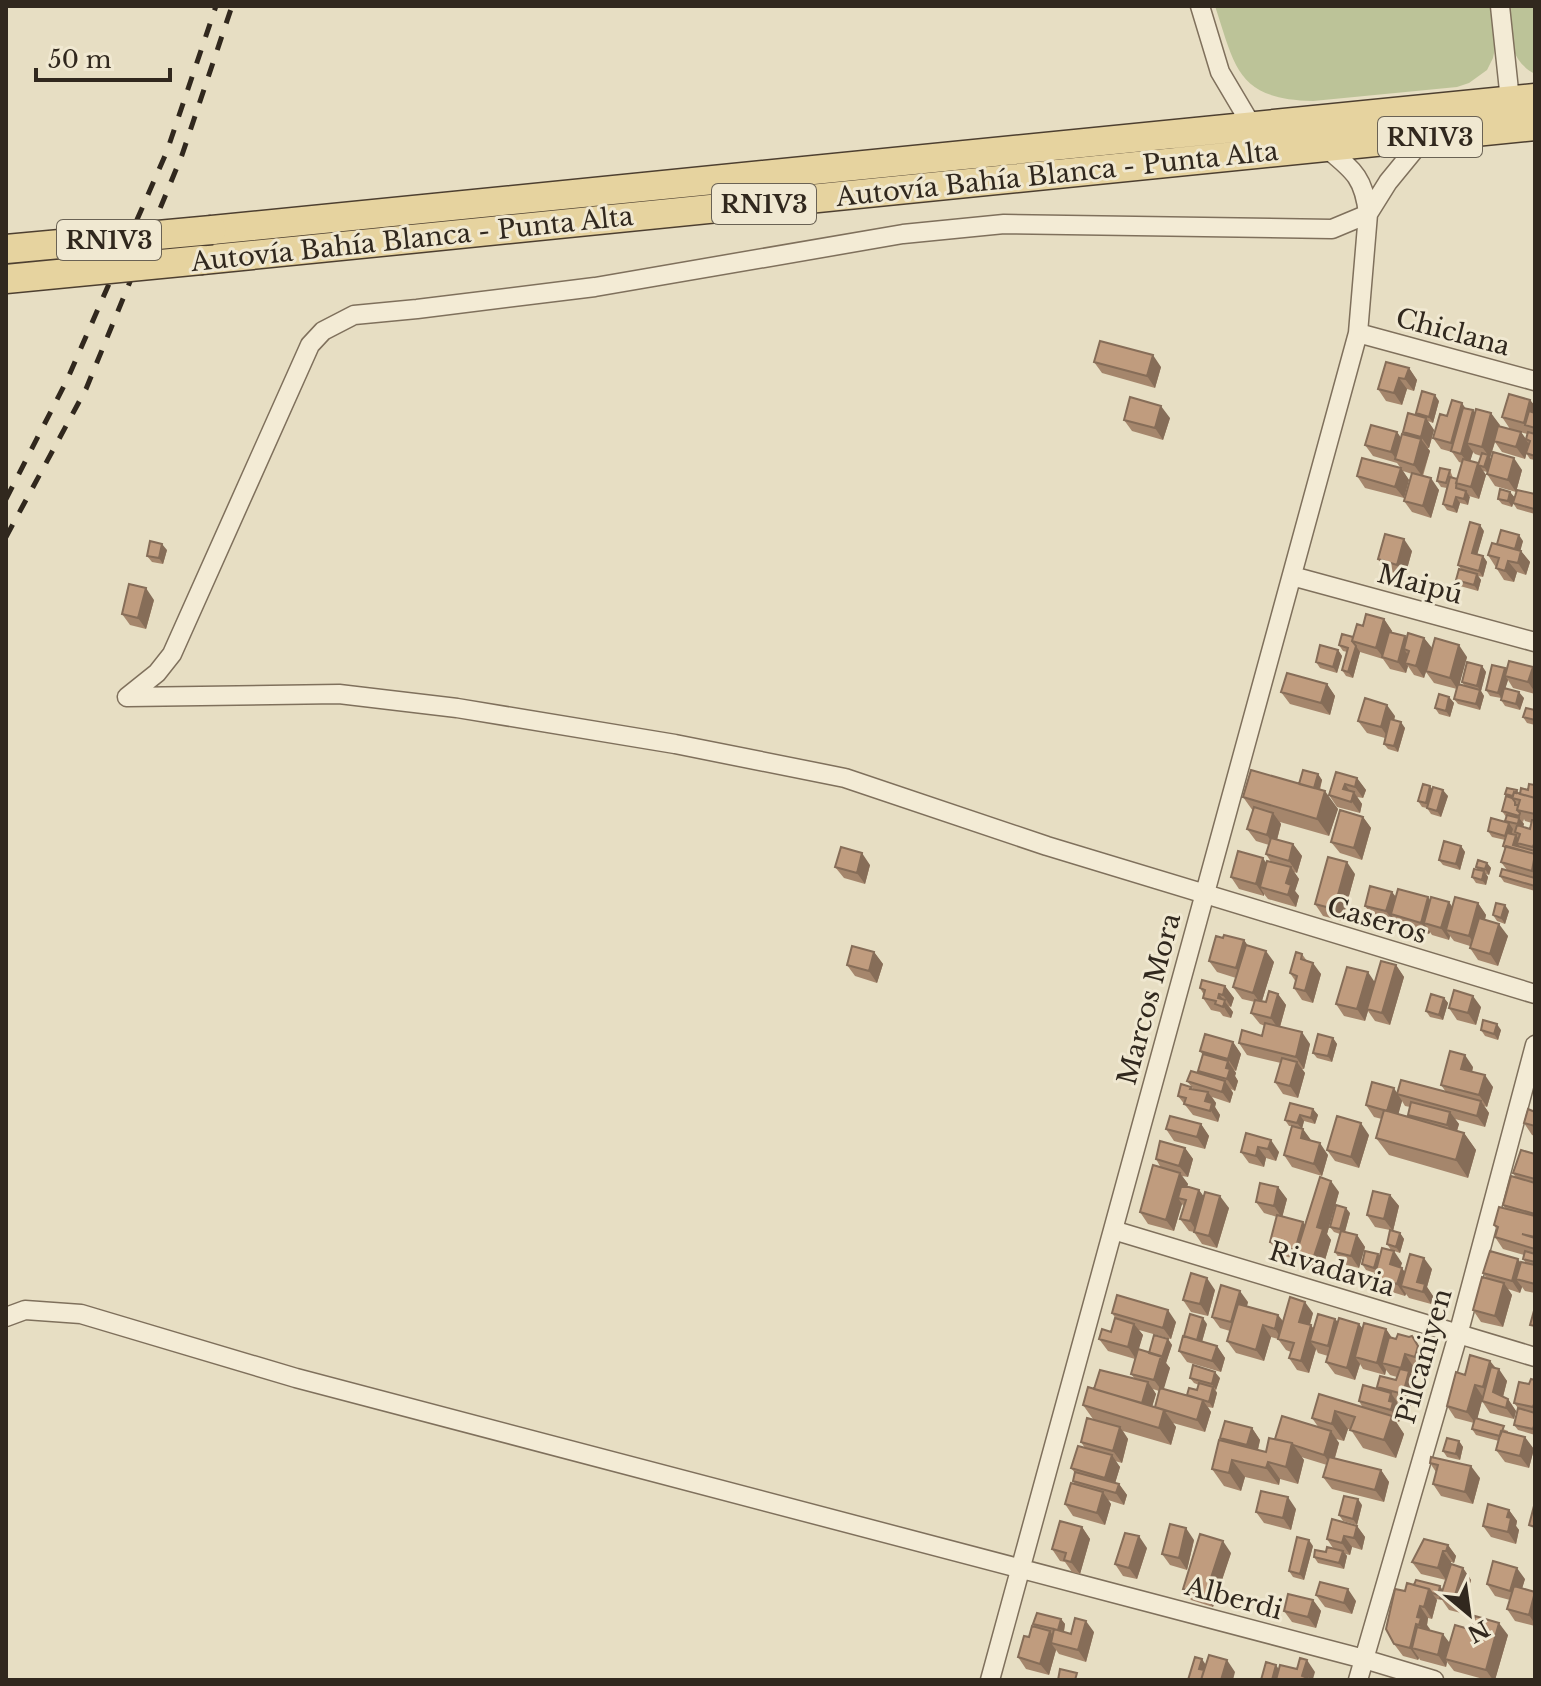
<svg xmlns="http://www.w3.org/2000/svg" width="1541" height="1686" viewBox="0 0 1541 1686" font-family="'Libre Baskerville',serif">
	<style>
		.green { fill: #bcc398 }
		.lines { fill: none; stroke-linecap: round; stroke-linejoin: round }
		.minor-casing { stroke: #7f705c; stroke-width: 21 }
		.primary-casing { stroke: #4d3f30; stroke-width: 31 }
		.minor { stroke: #f3ebd5; stroke-width: 18 }
		.primary { stroke: #e6d39f; stroke-width: 28 }
		.rail { stroke: #31281e; stroke-width: 5; stroke-dasharray: 14 14; stroke-linecap: butt }
		.primary-bridge-casing { stroke: #4d3f30; stroke-width: 31; stroke-linecap: butt }
		.primary-bridge { stroke: #e6d39f; stroke-width: 28 }
		.wall { fill: #a5866c; fill-rule: evenodd }
		.shaded-wall { fill: #866d58 }
		.building { fill: #c09c7e; stroke: #866d58; stroke-width: 2 }
		.labels { text-anchor: middle; dominant-baseline: central; stroke-width: 6; stroke-linejoin: round; paint-order: stroke }
		.shield { fill: #f0e8d1; stroke: #6a6254; stroke-width: 2 }
		.shield-label { font-size: 24px; font-weight: bold; fill: #31281e }
		.street-label { font-size: 26px; fill: #31281e; stroke: #f0e8d1 }
	</style>
	<rect width="100%" height="100%" fill="#e7dec3"/>
	<path class="green" d="M 1215,6 L 1490,6 L 1495,48 L 1493,58 L 1487,70 L 1469,83 L 1457,87 L 1313,101 C 1238,99 1236,70 1215,6 Z
		M 1511,6 L 1535,6 L 1535,74 C 1508,60 1508,31 1511,6 Z"/>
	<g class="lines">
		<g class="minor-casing">
			<path id="minor" d="M 1200,6 L 1220,72 L 1252,126
				M 1500,6 L 1510,100
				M 1358,333 L 1535,381
				M 1292,576 L 1535,642
				M 127,697 L 157,673 L 172,654 L 310,345 L 323,331 L 354,315 L 417,309 L 595,287 L 903,234 L 1004,224 L 1332,229 L 1368,214 C 1364,177 1353,170 1325,147
				M 127,697 L 339,694 L 457,708 L 675,744 L 845,778 L 1047,846 L 1535,994
				M 1113,1230 L 1535,1357
				M 6,1317 L 25,1310 L 81,1314 L 296,1378 L 1364,1659 L 1434,1680
				M 990,1680 L 1358,333 L 1368,214 L 1388,182 L 1424,138
				M 1358,1680 L 1458,1335 L 1535,1045"/>
		</g>
		<g class="primary-casing">
			<path id="primary" d="M 212,230 L 1535,98
				M 202,260 L 1535,126"/>
		</g>
		<use href="#minor" class="minor"/>
		<use href="#primary" class="primary"/>
		<path class="rail" d="M 6,499 L 67,380 L 167,151 L 216,6
			M 6,537 L 86,389 L 182,155 L 232,6"/>
		<g class="primary-bridge-casing">
			<path id="primary-bridge" d="M 6,249 L 212,230
				M 6,279 L 202,260"/>
		</g>
		<use href="#primary-bridge" class="primary-bridge"/>
	</g>
	<path class="wall" d="M 1094,362 L 1161,367 L 1155,388 L 1102,373 Z
		M 1409,368 L 1417,380 L 1414,391 L 1407,389 L 1402,405 L 1386,401 L 1378,389 Z
		M 1530,400 L 1535,406 L 1535,460 L 1530,459 L 1526,453 L 1529,444 L 1525,459 L 1502,452 L 1495,442 L 1490,458 L 1522,470 L 1516,492 L 1495,486 L 1487,474 L 1487,472 L 1483,471 L 1486,475 L 1479,499 L 1469,496 L 1468,505 L 1460,503 L 1457,513 L 1447,510 L 1443,504 L 1447,488 L 1441,487 L 1437,481 L 1450,470 L 1453,478 L 1457,479 L 1462,463 L 1459,462 L 1452,452 L 1441,449 L 1433,438 L 1466,408 L 1473,410 L 1475,413 L 1491,413 L 1499,426 L 1521,432 L 1526,439 L 1527,434 L 1510,429 L 1502,417 ZM 1473,452 L 1475,454 L 1481,456 L 1478,464 L 1470,461 Z
		M 1439,401 L 1433,423 L 1428,421 L 1434,430 L 1429,448 L 1427,448 L 1430,451 L 1423,476 L 1439,490 L 1431,518 L 1412,512 L 1404,501 L 1412,474 L 1403,471 L 1397,463 L 1373,456 L 1365,445 L 1397,432 L 1401,438 L 1405,435 L 1403,432 L 1418,416 L 1416,413 Z
		M 1170,418 L 1163,440 L 1132,431 L 1124,420 Z
		M 1401,468 L 1409,480 L 1404,498 L 1365,488 L 1357,476 Z
		M 1510,492 L 1515,498 L 1512,507 L 1502,504 L 1498,499 Z
		M 1535,494 L 1535,514 L 1517,509 L 1513,503 Z
		M 1484,531 L 1477,554 L 1483,556 L 1487,562 L 1483,577 L 1478,576 L 1481,580 L 1478,591 L 1460,586 L 1456,580 L 1461,569 L 1458,565 Z
		M 1523,541 L 1520,550 L 1530,562 L 1526,575 L 1517,572 L 1514,582 L 1504,580 L 1488,555 L 1497,544 Z
		M 167,550 L 163,564 L 152,562 L 147,556 Z
		M 1412,551 L 1405,576 L 1386,571 L 1378,559 Z
		M 154,600 L 146,629 L 130,625 L 122,614 Z
		M 1384,619 L 1392,631 L 1392,633 L 1406,639 L 1424,638 L 1432,649 L 1467,657 L 1459,684 L 1464,685 L 1462,682 L 1482,666 L 1486,672 L 1481,691 L 1484,696 L 1480,710 L 1458,704 L 1454,699 L 1457,689 L 1434,683 L 1426,672 L 1424,678 L 1414,675 L 1408,666 L 1406,673 L 1390,669 L 1383,659 L 1360,652 L 1353,678 L 1346,676 L 1342,670 L 1347,652 L 1343,651 L 1339,645 L 1353,637 L 1363,626 Z
		M 1338,650 L 1342,656 L 1337,673 L 1320,668 L 1316,662 Z
		M 1533,667 L 1535,670 L 1535,694 L 1513,688 L 1508,680 L 1505,689 L 1524,698 L 1520,710 L 1505,706 L 1501,700 L 1501,698 L 1490,696 L 1486,690 L 1505,668 L 1507,670 Z
		M 1327,684 L 1335,696 L 1330,715 L 1290,704 L 1281,692 Z
		M 1449,697 L 1454,703 L 1450,717 L 1439,714 L 1435,708 Z
		M 1535,710 L 1535,725 L 1527,723 L 1523,717 Z
		M 1395,716 L 1394,721 L 1405,728 L 1398,752 L 1388,749 L 1384,744 L 1385,738 L 1367,733 L 1358,721 Z
		M 1336,772 L 1357,778 L 1366,790 L 1363,798 L 1357,797 L 1362,804 L 1360,813 L 1337,807 L 1329,795 Z
		M 1318,774 L 1322,780 L 1320,790 L 1338,809 L 1329,836 L 1280,822 L 1281,824 L 1277,840 L 1293,844 L 1302,856 L 1297,873 L 1294,872 L 1299,879 L 1295,891 L 1299,896 L 1296,907 L 1268,899 L 1264,894 L 1264,896 L 1239,889 L 1231,877 L 1271,862 L 1266,854 L 1269,845 L 1256,841 L 1247,829 L 1253,811 L 1243,797 L 1299,784 Z
		M 1535,785 L 1535,891 L 1504,882 L 1500,876 L 1507,870 L 1501,862 L 1505,849 L 1503,846 L 1505,840 L 1492,837 L 1488,831 L 1506,822 L 1506,817 L 1502,811 L 1507,797 L 1505,794 L 1517,790 L 1519,793 ZM 1524,819 L 1525,821 L 1532,823 L 1530,829 L 1523,827 L 1524,824 L 1522,821 L 1523,822 Z
		M 1430,786 L 1432,789 L 1448,796 L 1441,817 L 1431,814 L 1427,808 L 1422,807 L 1418,801 Z
		M 1363,817 L 1371,828 L 1362,860 L 1340,853 L 1331,842 Z
		M 1461,846 L 1465,852 L 1460,870 L 1443,865 L 1439,860 Z
		M 1487,863 L 1491,868 L 1489,875 L 1486,874 L 1488,877 L 1486,885 L 1476,883 L 1472,877 L 1478,870 L 1476,867 Z
		M 870,865 L 865,884 L 844,878 L 835,867 Z
		M 1355,874 L 1342,921 L 1323,916 L 1315,904 Z
		M 1392,892 L 1396,897 L 1449,902 L 1452,907 L 1478,903 L 1486,915 L 1485,920 L 1508,936 L 1498,966 L 1478,960 L 1470,948 L 1470,946 L 1454,941 L 1450,936 L 1449,940 L 1432,935 L 1430,932 L 1429,934 L 1399,926 L 1395,921 L 1394,923 L 1373,917 L 1365,906 Z
		M 1509,911 L 1505,924 L 1497,921 L 1493,915 Z
		M 1223,938 L 1244,940 L 1248,946 L 1274,962 L 1262,1001 L 1266,1002 L 1278,994 L 1286,1005 L 1280,1027 L 1310,1044 L 1304,1069 L 1302,1069 L 1305,1073 L 1298,1098 L 1283,1094 L 1275,1082 L 1281,1063 L 1247,1055 L 1239,1043 L 1262,1036 L 1265,1026 L 1260,1024 L 1251,1013 L 1255,1002 L 1242,999 L 1233,987 L 1236,978 L 1217,972 L 1209,961 Z
		M 874,952 L 883,964 L 877,983 L 855,976 L 847,965 Z
		M 1302,954 L 1307,961 L 1321,974 L 1313,1003 L 1302,1000 L 1294,988 L 1296,982 L 1290,973 Z
		M 1396,965 L 1404,977 L 1390,1025 L 1375,1021 L 1368,1011 L 1365,1021 L 1344,1016 L 1336,1004 L 1375,982 Z
		M 1225,986 L 1234,998 L 1231,1007 L 1229,1006 L 1233,1012 L 1231,1018 L 1223,1016 L 1220,1012 L 1211,1010 L 1203,998 L 1204,995 L 1200,988 Z
		M 1444,998 L 1448,1003 L 1443,1020 L 1430,1017 L 1426,1011 Z
		M 1481,1007 L 1476,1025 L 1457,1020 L 1449,1008 Z
		M 1481,1030 L 1501,1030 L 1498,1040 L 1485,1036 Z
		M 1333,1038 L 1337,1044 L 1332,1062 L 1317,1058 L 1313,1053 Z
		M 1233,1042 L 1241,1054 L 1236,1071 L 1234,1070 L 1236,1073 L 1235,1076 L 1238,1081 L 1235,1091 L 1231,1089 L 1233,1093 L 1230,1103 L 1212,1097 L 1216,1103 L 1215,1107 L 1220,1115 L 1218,1122 L 1193,1115 L 1178,1096 L 1191,1087 L 1194,1090 L 1187,1081 L 1200,1074 L 1198,1071 L 1203,1055 L 1200,1051 Z
		M 1473,1067 L 1472,1072 L 1493,1087 L 1487,1107 L 1484,1106 L 1489,1113 L 1485,1127 L 1455,1119 L 1459,1124 L 1457,1131 L 1464,1133 L 1476,1150 L 1468,1178 L 1389,1155 L 1376,1138 L 1382,1119 L 1374,1117 L 1366,1105 L 1398,1092 L 1446,1092 L 1441,1085 ZM 1402,1101 L 1405,1106 L 1410,1107 L 1408,1115 L 1410,1118 L 1398,1114 Z
		M 1313,1109 L 1318,1115 L 1315,1124 L 1304,1121 L 1302,1128 L 1311,1141 L 1328,1155 L 1322,1176 L 1292,1167 L 1284,1155 L 1292,1126 L 1289,1126 L 1285,1120 Z
		M 1535,1112 L 1535,1136 L 1532,1135 L 1524,1123 Z
		M 1201,1124 L 1209,1136 L 1205,1149 L 1174,1141 L 1166,1129 Z
		M 1246,1133 L 1279,1152 L 1276,1161 L 1266,1158 L 1264,1167 L 1249,1163 L 1241,1152 Z
		M 1369,1135 L 1359,1168 L 1335,1161 L 1327,1150 Z
		M 1185,1148 L 1193,1159 L 1188,1177 L 1182,1176 L 1188,1184 L 1187,1187 L 1199,1190 L 1204,1197 L 1229,1208 L 1217,1248 L 1202,1244 L 1194,1232 L 1189,1231 L 1180,1219 L 1184,1207 L 1182,1204 L 1174,1231 L 1148,1224 L 1140,1212 L 1161,1168 L 1156,1159 Z
		M 1535,1154 L 1535,1293 L 1525,1291 L 1522,1287 L 1520,1293 L 1508,1289 L 1512,1295 L 1503,1327 L 1481,1322 L 1473,1310 L 1487,1279 L 1483,1273 L 1521,1262 L 1526,1263 L 1523,1259 L 1524,1255 L 1503,1249 L 1495,1237 L 1497,1230 L 1494,1225 L 1505,1208 L 1503,1205 L 1516,1178 L 1513,1173 Z
		M 1278,1187 L 1287,1199 L 1282,1217 L 1305,1225 L 1339,1192 L 1327,1234 L 1331,1240 L 1322,1270 L 1304,1265 L 1301,1261 L 1278,1254 L 1270,1242 L 1277,1217 L 1264,1213 L 1256,1202 Z
		M 1390,1195 L 1399,1206 L 1393,1231 L 1400,1233 L 1404,1239 L 1400,1253 L 1391,1250 L 1387,1244 L 1390,1230 L 1375,1227 L 1367,1215 Z
		M 1350,1213 L 1345,1232 L 1357,1235 L 1365,1247 L 1359,1268 L 1343,1264 L 1335,1252 L 1340,1234 L 1334,1232 L 1330,1227 Z
		M 1380,1257 L 1402,1263 L 1400,1267 L 1405,1272 L 1432,1269 L 1427,1287 L 1433,1296 L 1431,1304 L 1409,1298 L 1406,1294 L 1405,1296 L 1382,1289 L 1374,1278 L 1375,1273 L 1366,1270 L 1362,1264 Z
		M 1215,1290 L 1208,1316 L 1191,1312 L 1183,1300 Z
		M 1248,1302 L 1247,1306 L 1278,1315 L 1283,1321 L 1313,1313 L 1310,1325 L 1314,1329 L 1335,1319 L 1338,1322 L 1363,1329 L 1386,1329 L 1392,1338 L 1420,1347 L 1426,1357 L 1423,1369 L 1413,1366 L 1411,1374 L 1417,1383 L 1411,1406 L 1397,1402 L 1399,1405 L 1398,1409 L 1402,1414 L 1399,1422 L 1395,1420 L 1404,1434 L 1396,1458 L 1363,1448 L 1351,1430 L 1348,1429 L 1344,1441 L 1336,1439 L 1339,1443 L 1335,1458 L 1381,1470 L 1389,1482 L 1384,1502 L 1332,1489 L 1323,1477 L 1327,1465 L 1301,1457 L 1304,1460 L 1298,1484 L 1280,1479 L 1279,1485 L 1245,1477 L 1241,1491 L 1224,1486 L 1212,1469 L 1223,1441 L 1220,1438 L 1252,1428 L 1260,1440 L 1258,1450 L 1266,1452 L 1275,1439 L 1319,1428 L 1312,1418 L 1319,1394 L 1363,1408 L 1359,1401 L 1378,1389 L 1377,1387 L 1396,1380 L 1397,1377 L 1390,1375 L 1386,1370 L 1385,1375 L 1363,1369 L 1360,1364 L 1355,1380 L 1335,1374 L 1326,1362 L 1328,1356 L 1318,1353 L 1316,1349 L 1309,1373 L 1297,1370 L 1289,1358 L 1291,1352 L 1286,1350 L 1278,1339 L 1271,1337 L 1264,1361 L 1236,1353 L 1227,1341 L 1230,1331 L 1220,1328 L 1212,1317 Z
		M 1112,1313 L 1176,1322 L 1171,1339 L 1139,1330 L 1143,1335 L 1138,1350 L 1149,1353 L 1168,1339 L 1172,1345 L 1166,1363 L 1170,1368 L 1163,1389 L 1187,1395 L 1197,1390 L 1199,1385 L 1194,1383 L 1190,1378 L 1220,1378 L 1216,1390 L 1215,1389 L 1217,1393 L 1213,1408 L 1208,1407 L 1211,1412 L 1205,1432 L 1173,1423 L 1176,1427 L 1171,1445 L 1123,1431 L 1128,1439 L 1122,1463 L 1115,1461 L 1120,1467 L 1115,1483 L 1119,1484 L 1127,1495 L 1124,1505 L 1108,1500 L 1111,1504 L 1105,1525 L 1073,1516 L 1065,1504 L 1075,1484 L 1073,1481 L 1075,1473 L 1071,1468 L 1085,1448 L 1081,1442 L 1093,1419 L 1083,1405 L 1094,1389 L 1135,1379 L 1131,1374 L 1135,1359 L 1108,1351 L 1099,1339 L 1111,1332 L 1116,1319 ZM 1153,1389 L 1159,1391 L 1155,1407 L 1152,1406 L 1156,1394 Z
		M 1207,1324 L 1202,1342 L 1217,1346 L 1225,1358 L 1221,1372 L 1187,1362 L 1179,1351 Z
		M 1490,1361 L 1507,1381 L 1503,1397 L 1508,1399 L 1516,1411 L 1514,1419 L 1490,1413 L 1482,1401 L 1483,1397 L 1477,1419 L 1508,1431 L 1508,1433 L 1534,1449 L 1529,1468 L 1505,1462 L 1496,1450 L 1499,1441 L 1476,1435 L 1472,1429 L 1474,1423 L 1455,1418 L 1447,1406 L 1465,1375 Z
		M 1535,1380 L 1535,1435 L 1518,1430 L 1514,1425 L 1518,1408 L 1514,1403 L 1529,1384 Z
		M 1459,1441 L 1463,1447 L 1460,1460 L 1447,1457 L 1443,1451 Z
		M 1430,1463 L 1480,1478 L 1473,1504 L 1441,1496 L 1433,1484 L 1436,1472 Z
		M 1362,1505 L 1357,1525 L 1343,1521 L 1339,1515 Z
		M 1296,1509 L 1291,1530 L 1264,1523 L 1256,1512 Z
		M 1509,1510 L 1517,1521 L 1516,1526 L 1519,1530 L 1516,1544 L 1491,1537 L 1483,1526 Z
		M 1357,1526 L 1365,1537 L 1362,1550 L 1352,1547 L 1350,1555 L 1345,1554 L 1347,1556 L 1344,1569 L 1318,1563 L 1314,1557 L 1333,1548 L 1327,1539 Z
		M 1082,1527 L 1090,1539 L 1080,1574 L 1072,1572 L 1065,1562 L 1060,1561 L 1052,1549 Z
		M 1194,1540 L 1187,1570 L 1170,1565 L 1162,1554 Z
		M 1448,1545 L 1456,1556 L 1454,1563 L 1451,1562 L 1450,1568 L 1463,1568 L 1471,1580 L 1461,1613 L 1449,1610 L 1442,1600 L 1436,1599 L 1437,1600 L 1432,1619 L 1428,1618 L 1427,1625 L 1429,1630 L 1450,1643 L 1472,1630 L 1508,1635 L 1495,1680 L 1487,1680 L 1454,1671 L 1447,1662 L 1446,1667 L 1420,1660 L 1419,1658 L 1418,1660 L 1403,1656 L 1394,1644 L 1405,1591 L 1443,1591 L 1446,1580 L 1421,1574 L 1412,1562 Z
		M 1313,1546 L 1304,1580 L 1293,1577 L 1289,1571 Z
		M 1147,1548 L 1137,1579 L 1123,1576 L 1115,1564 Z
		M 1231,1553 L 1213,1607 L 1191,1600 L 1183,1589 Z
		M 1525,1579 L 1522,1588 L 1535,1592 L 1535,1626 L 1515,1621 L 1507,1609 L 1510,1600 L 1495,1596 L 1487,1584 Z
		M 1316,1595 L 1356,1601 L 1352,1614 L 1325,1607 Z
		M 1313,1600 L 1321,1611 L 1316,1628 L 1292,1622 L 1284,1611 Z
		M 1061,1619 L 1065,1624 L 1064,1632 L 1071,1634 L 1094,1632 L 1086,1662 L 1059,1654 L 1056,1650 L 1049,1675 L 1026,1669 L 1018,1657 L 1035,1627 L 1033,1624 Z"/>
	<path class="shaded-wall" d="M 1153,355 L 1161,367 L 1155,388 L 1147,376 Z
		M 1409,368 L 1417,380 L 1414,391 L 1405,379 Z
		M 1399,378 L 1407,389 L 1402,405 L 1394,393 Z
		M 1435,395 L 1439,401 L 1433,423 L 1429,417 Z
		M 1530,400 L 1535,406 L 1535,424 L 1525,426 L 1524,423 Z
		M 1462,403 L 1470,415 L 1459,454 L 1451,443 Z
		M 1161,406 L 1170,418 L 1163,440 L 1155,428 Z
		M 1473,410 L 1481,422 L 1467,443 L 1473,452 L 1469,465 L 1461,454 Z
		M 1491,413 L 1500,425 L 1490,458 L 1492,461 L 1488,473 L 1484,467 L 1488,455 L 1482,447 Z
		M 1426,418 L 1434,430 L 1429,448 L 1421,437 Z
		M 1397,432 L 1405,444 L 1397,460 L 1391,452 Z
		M 1521,432 L 1529,444 L 1525,459 L 1516,447 Z
		M 1421,439 L 1430,451 L 1422,476 L 1414,465 Z
		M 1514,458 L 1522,470 L 1516,492 L 1508,480 Z
		M 1478,463 L 1486,475 L 1479,499 L 1471,487 Z
		M 1401,468 L 1409,480 L 1404,498 L 1395,487 Z
		M 1431,478 L 1439,490 L 1431,518 L 1423,506 Z
		M 1466,491 L 1470,497 L 1468,505 L 1464,499 Z
		M 1510,492 L 1515,498 L 1512,507 L 1508,501 Z
		M 1456,497 L 1460,503 L 1457,513 L 1453,507 Z
		M 1480,525 L 1484,531 L 1476,559 L 1472,553 Z
		M 1519,535 L 1523,541 L 1519,556 L 1514,550 Z
		M 1404,539 L 1412,551 L 1405,576 L 1397,565 Z
		M 162,544 L 167,550 L 163,564 L 159,558 Z
		M 1521,551 L 1530,562 L 1526,575 L 1518,563 Z
		M 1483,556 L 1487,562 L 1483,577 L 1479,571 Z
		M 1508,561 L 1517,572 L 1514,582 L 1505,571 Z
		M 1477,574 L 1481,580 L 1478,591 L 1474,585 Z
		M 146,588 L 154,600 L 146,629 L 138,618 Z
		M 1384,619 L 1392,631 L 1384,658 L 1383,657 L 1376,648 Z
		M 1405,636 L 1413,648 L 1404,649 L 1410,658 L 1405,663 L 1408,666 L 1406,673 L 1398,662 Z
		M 1424,638 L 1433,649 L 1424,678 L 1416,666 Z
		M 1459,645 L 1467,657 L 1458,690 L 1450,678 Z
		M 1356,646 L 1360,652 L 1353,678 L 1348,672 Z
		M 1338,650 L 1342,656 L 1337,673 L 1333,667 Z
		M 1482,666 L 1486,672 L 1481,691 L 1484,696 L 1480,710 L 1476,704 L 1480,690 L 1477,686 Z
		M 1533,667 L 1535,670 L 1535,692 L 1528,682 Z
		M 1505,668 L 1509,674 L 1505,676 L 1508,680 L 1502,699 L 1498,693 Z
		M 1327,684 L 1335,696 L 1330,715 L 1321,703 Z
		M 1519,692 L 1524,698 L 1520,710 L 1516,704 Z
		M 1449,697 L 1454,703 L 1450,717 L 1446,711 Z
		M 1387,705 L 1395,716 L 1389,739 L 1381,727 Z
		M 1401,722 L 1405,728 L 1398,752 L 1394,746 Z
		M 1318,774 L 1322,780 L 1318,794 L 1314,788 Z
		M 1357,778 L 1366,790 L 1363,798 L 1355,787 Z
		M 1345,784 L 1353,796 L 1354,792 L 1362,804 L 1360,813 L 1343,789 Z
		M 1430,786 L 1434,792 L 1430,809 L 1426,803 Z
		M 1443,790 L 1448,796 L 1441,817 L 1437,811 Z
		M 1325,791 L 1338,809 L 1329,836 L 1317,819 Z
		M 1273,813 L 1281,824 L 1275,847 L 1267,835 Z
		M 1363,817 L 1371,828 L 1362,860 L 1354,848 Z
		M 1519,818 L 1524,824 L 1522,830 L 1518,824 Z
		M 1509,823 L 1513,829 L 1509,842 L 1505,836 Z
		M 1516,835 L 1520,841 L 1517,843 L 1519,845 L 1517,851 L 1513,845 Z
		M 1293,844 L 1302,856 L 1297,873 L 1289,861 Z
		M 1461,846 L 1465,852 L 1460,870 L 1456,864 Z
		M 862,853 L 870,865 L 865,884 L 857,873 Z
		M 1263,858 L 1271,870 L 1260,887 L 1264,894 L 1264,896 L 1256,884 Z
		M 1535,858 L 1535,875 L 1532,871 Z
		M 1347,862 L 1355,874 L 1342,921 L 1334,909 Z
		M 1487,863 L 1491,868 L 1489,875 L 1485,869 Z
		M 1291,867 L 1299,879 L 1295,891 L 1299,896 L 1296,907 L 1288,895 L 1286,883 Z
		M 1484,871 L 1488,877 L 1486,885 L 1482,880 Z
		M 1392,892 L 1400,903 L 1391,914 L 1395,921 L 1394,923 L 1386,911 Z
		M 1428,897 L 1436,909 L 1424,923 L 1430,932 L 1429,934 L 1421,923 Z
		M 1449,902 L 1457,914 L 1446,930 L 1450,936 L 1449,940 L 1441,928 Z
		M 1478,903 L 1486,915 L 1477,948 L 1469,936 Z
		M 1505,905 L 1509,911 L 1505,924 L 1501,918 Z
		M 1499,924 L 1508,936 L 1498,966 L 1490,954 Z
		M 1244,940 L 1252,952 L 1244,980 L 1236,968 Z
		M 1266,951 L 1274,962 L 1261,1004 L 1253,993 Z
		M 874,952 L 883,964 L 877,983 L 869,971 Z
		M 1313,963 L 1321,974 L 1313,1003 L 1305,991 Z
		M 1396,965 L 1404,977 L 1390,1025 L 1382,1013 Z
		M 1368,972 L 1376,984 L 1365,1021 L 1357,1009 Z
		M 1225,986 L 1234,998 L 1231,1007 L 1223,995 Z
		M 1219,994 L 1233,1012 L 1231,1018 L 1218,998 Z
		M 1278,994 L 1286,1005 L 1279,1030 L 1271,1018 Z
		M 1473,996 L 1481,1007 L 1476,1025 L 1468,1013 Z
		M 1444,998 L 1448,1003 L 1443,1020 L 1439,1015 Z
		M 1497,1024 L 1501,1030 L 1498,1040 L 1494,1034 Z
		M 1302,1032 L 1310,1044 L 1304,1069 L 1296,1057 Z
		M 1333,1038 L 1337,1044 L 1332,1062 L 1328,1056 Z
		M 1233,1042 L 1241,1054 L 1236,1071 L 1228,1059 Z
		M 1465,1055 L 1473,1067 L 1470,1080 L 1461,1069 Z
		M 1228,1061 L 1236,1073 L 1235,1076 L 1238,1081 L 1235,1091 L 1227,1079 L 1226,1068 Z
		M 1297,1062 L 1305,1073 L 1298,1098 L 1290,1086 Z
		M 1485,1075 L 1493,1087 L 1487,1107 L 1479,1095 Z
		M 1225,1081 L 1233,1093 L 1230,1103 L 1222,1092 Z
		M 1394,1088 L 1402,1101 L 1396,1123 L 1387,1111 Z
		M 1208,1092 L 1216,1103 L 1215,1107 L 1220,1115 L 1218,1122 L 1205,1101 Z
		M 1481,1101 L 1489,1113 L 1485,1127 L 1477,1116 Z
		M 1313,1109 L 1318,1115 L 1315,1124 L 1311,1118 Z
		M 1450,1112 L 1459,1124 L 1455,1137 L 1447,1125 Z
		M 1300,1115 L 1304,1121 L 1302,1129 L 1297,1123 Z
		M 1361,1123 L 1369,1135 L 1359,1168 L 1351,1157 Z
		M 1201,1124 L 1209,1136 L 1205,1149 L 1197,1137 Z
		M 1303,1129 L 1311,1140 L 1301,1138 Z
		M 1464,1133 L 1476,1150 L 1468,1178 L 1456,1160 Z
		M 1271,1140 L 1279,1152 L 1276,1161 L 1268,1149 Z
		M 1320,1143 L 1328,1155 L 1322,1176 L 1314,1164 Z
		M 1258,1147 L 1266,1158 L 1264,1167 L 1256,1156 Z
		M 1185,1148 L 1193,1159 L 1188,1177 L 1179,1166 Z
		M 1180,1173 L 1188,1184 L 1183,1200 L 1178,1198 L 1182,1204 L 1174,1231 L 1166,1220 Z
		M 1331,1181 L 1339,1192 L 1327,1234 L 1331,1240 L 1322,1270 L 1313,1259 L 1317,1227 Z
		M 1278,1187 L 1287,1199 L 1282,1218 L 1274,1206 Z
		M 1199,1190 L 1207,1201 L 1198,1233 L 1190,1221 Z
		M 1390,1195 L 1399,1206 L 1393,1231 L 1384,1219 Z
		M 1220,1196 L 1229,1208 L 1217,1248 L 1209,1236 Z
		M 1346,1208 L 1350,1213 L 1344,1235 L 1340,1229 Z
		M 1303,1222 L 1311,1234 L 1299,1254 L 1295,1250 Z
		M 1400,1233 L 1404,1239 L 1400,1253 L 1396,1247 Z
		M 1357,1235 L 1365,1247 L 1359,1268 L 1351,1256 Z
		M 1394,1251 L 1402,1263 L 1398,1276 L 1390,1264 Z
		M 1378,1254 L 1382,1260 L 1378,1274 L 1374,1268 Z
		M 1424,1258 L 1432,1269 L 1427,1287 L 1433,1296 L 1431,1304 L 1417,1282 Z
		M 1518,1259 L 1526,1270 L 1516,1279 L 1522,1287 L 1520,1293 L 1512,1281 Z
		M 1402,1268 L 1410,1280 L 1401,1286 L 1406,1294 L 1405,1296 L 1397,1284 Z
		M 1207,1278 L 1215,1290 L 1208,1316 L 1200,1304 Z
		M 1504,1283 L 1512,1295 L 1503,1327 L 1495,1316 Z
		M 1240,1291 L 1248,1302 L 1239,1334 L 1231,1322 Z
		M 1305,1302 L 1313,1313 L 1307,1334 L 1299,1322 Z
		M 1168,1310 L 1176,1322 L 1171,1339 L 1163,1328 Z
		M 1278,1315 L 1287,1327 L 1283,1341 L 1275,1329 Z
		M 1203,1318 L 1207,1324 L 1201,1345 L 1197,1340 Z
		M 1335,1319 L 1344,1330 L 1336,1358 L 1328,1346 Z
		M 1134,1324 L 1143,1335 L 1136,1359 L 1128,1347 Z
		M 1359,1324 L 1368,1335 L 1355,1357 L 1360,1364 L 1355,1380 L 1347,1368 Z
		M 1263,1325 L 1271,1337 L 1264,1361 L 1256,1350 Z
		M 1311,1325 L 1319,1337 L 1310,1341 L 1316,1349 L 1309,1373 L 1301,1361 Z
		M 1386,1329 L 1394,1341 L 1382,1363 L 1386,1370 L 1385,1375 L 1377,1363 Z
		M 1412,1336 L 1426,1357 L 1423,1369 L 1415,1357 Z
		M 1168,1339 L 1172,1345 L 1166,1363 L 1170,1368 L 1163,1392 L 1154,1380 Z
		M 1217,1346 L 1225,1358 L 1221,1372 L 1212,1361 Z
		M 1405,1354 L 1413,1366 L 1411,1374 L 1417,1383 L 1411,1406 L 1403,1394 L 1401,1368 Z
		M 1490,1361 L 1498,1372 L 1499,1369 L 1507,1381 L 1501,1404 L 1491,1399 L 1483,1387 Z
		M 1215,1372 L 1220,1378 L 1216,1390 L 1212,1384 Z
		M 1148,1382 L 1156,1394 L 1150,1414 L 1142,1403 Z
		M 1475,1385 L 1483,1397 L 1476,1424 L 1467,1412 Z
		M 1213,1387 L 1217,1393 L 1213,1408 L 1209,1402 Z
		M 1391,1393 L 1399,1405 L 1398,1409 L 1402,1414 L 1399,1422 L 1391,1410 L 1389,1401 Z
		M 1508,1399 L 1516,1411 L 1514,1419 L 1506,1408 Z
		M 1203,1400 L 1211,1412 L 1205,1432 L 1197,1420 Z
		M 1164,1410 L 1176,1427 L 1171,1445 L 1159,1428 Z
		M 1335,1411 L 1348,1429 L 1344,1441 L 1332,1424 Z
		M 1392,1416 L 1404,1434 L 1396,1458 L 1384,1440 Z
		M 1120,1427 L 1128,1439 L 1122,1463 L 1113,1451 Z
		M 1252,1428 L 1260,1440 L 1256,1457 L 1247,1445 Z
		M 1331,1431 L 1339,1443 L 1332,1467 L 1324,1455 Z
		M 1525,1437 L 1534,1449 L 1529,1468 L 1520,1456 Z
		M 1459,1441 L 1463,1447 L 1460,1460 L 1456,1454 Z
		M 1292,1443 L 1304,1460 L 1298,1484 L 1286,1467 Z
		M 1112,1455 L 1120,1467 L 1113,1490 L 1105,1478 Z
		M 1232,1460 L 1245,1477 L 1241,1491 L 1229,1473 Z
		M 1268,1462 L 1280,1479 L 1279,1485 L 1266,1468 Z
		M 1471,1466 L 1480,1478 L 1473,1504 L 1465,1492 Z
		M 1381,1470 L 1389,1482 L 1384,1502 L 1375,1490 Z
		M 1119,1484 L 1127,1495 L 1124,1505 L 1116,1493 Z
		M 1103,1492 L 1111,1504 L 1105,1525 L 1097,1513 Z
		M 1288,1497 L 1296,1509 L 1291,1530 L 1283,1518 Z
		M 1358,1499 L 1362,1505 L 1357,1525 L 1353,1519 Z
		M 1509,1510 L 1517,1521 L 1516,1526 L 1519,1530 L 1516,1544 L 1508,1532 L 1507,1517 Z
		M 1357,1526 L 1365,1537 L 1362,1550 L 1354,1538 Z
		M 1082,1527 L 1090,1539 L 1080,1574 L 1071,1562 Z
		M 1186,1528 L 1194,1540 L 1187,1570 L 1179,1558 Z
		M 1139,1536 L 1147,1548 L 1137,1579 L 1129,1568 Z
		M 1344,1536 L 1352,1547 L 1350,1555 L 1342,1543 Z
		M 1309,1540 L 1313,1546 L 1304,1580 L 1300,1574 Z
		M 1223,1541 L 1231,1553 L 1213,1607 L 1205,1596 Z
		M 1448,1545 L 1456,1556 L 1454,1563 L 1446,1551 Z
		M 1343,1551 L 1347,1556 L 1344,1569 L 1339,1563 Z
		M 1443,1551 L 1451,1562 L 1446,1580 L 1438,1568 Z
		M 1463,1568 L 1471,1580 L 1461,1613 L 1453,1602 Z
		M 1517,1568 L 1525,1579 L 1518,1602 L 1510,1591 Z
		M 1440,1586 L 1444,1592 L 1440,1598 L 1442,1601 L 1438,1595 Z
		M 1348,1589 L 1356,1601 L 1352,1614 L 1344,1603 Z
		M 1429,1589 L 1437,1600 L 1432,1619 L 1424,1607 Z
		M 1535,1594 L 1535,1624 L 1529,1615 Z
		M 1313,1600 L 1321,1611 L 1316,1628 L 1308,1617 Z
		M 1420,1606 L 1428,1618 L 1427,1625 L 1430,1629 L 1428,1637 L 1419,1625 L 1417,1617 Z
		M 1061,1619 L 1065,1624 L 1063,1636 L 1058,1630 Z
		M 1086,1621 L 1094,1632 L 1086,1662 L 1078,1650 Z
		M 1499,1623 L 1508,1635 L 1495,1680 L 1493,1680 L 1486,1670 Z
		M 1416,1624 L 1424,1636 L 1412,1648 L 1419,1658 L 1418,1660 L 1410,1648 Z
		M 1050,1631 L 1058,1643 L 1051,1643 L 1056,1650 L 1049,1675 L 1040,1664 Z
		M 1443,1634 L 1452,1646 L 1445,1659 L 1447,1662 L 1446,1667 L 1438,1655 Z
		M 1202,1659 L 1206,1665 L 1203,1675 L 1199,1669 Z
		M 1227,1660 L 1235,1672 L 1233,1680 L 1221,1680 Z
		M 1307,1660 L 1315,1672 L 1313,1679 L 1302,1676 Z
		M 1276,1665 L 1280,1671 L 1277,1680 L 1272,1680 Z"/>
	<path class="building" d="M 1100,341 L 1153,355 L 1147,376 L 1094,362 Z
		M 1386,362 L 1409,368 L 1405,379 L 1399,378 L 1394,393 L 1378,389 Z
		M 1422,391 L 1435,395 L 1429,417 L 1416,413 Z
		M 1509,394 L 1530,400 L 1524,423 L 1502,417 Z
		M 1130,397 L 1161,406 L 1155,428 L 1124,420 Z
		M 1452,400 L 1462,403 L 1451,443 L 1433,438 L 1440,414 L 1447,416 Z
		M 1463,408 L 1473,410 L 1461,454 L 1451,451 Z
		M 1476,409 L 1491,413 L 1482,447 L 1467,443 Z
		M 1529,411 L 1535,413 L 1535,428 L 1525,425 Z
		M 1408,413 L 1426,418 L 1421,437 L 1403,432 Z
		M 1371,425 L 1397,432 L 1391,452 L 1365,445 Z
		M 1498,426 L 1521,432 L 1516,447 L 1494,441 Z
		M 1528,432 L 1535,434 L 1535,456 L 1526,453 L 1530,441 L 1526,439 Z
		M 1402,434 L 1421,439 L 1414,465 L 1395,459 Z
		M 1493,452 L 1514,458 L 1508,480 L 1487,474 Z
		M 1482,453 L 1488,455 L 1484,467 L 1478,465 Z
		M 1362,458 L 1401,468 L 1395,487 L 1357,476 Z
		M 1463,459 L 1478,463 L 1471,487 L 1456,483 Z
		M 1440,468 L 1450,470 L 1446,483 L 1437,481 Z
		M 1412,473 L 1431,478 L 1423,506 L 1404,501 Z
		M 1450,477 L 1457,479 L 1456,488 L 1466,491 L 1464,499 L 1456,497 L 1453,507 L 1443,504 Z
		M 1500,489 L 1510,492 L 1508,501 L 1498,499 Z
		M 1517,490 L 1535,494 L 1534,509 L 1513,503 Z
		M 1470,522 L 1480,525 L 1472,553 L 1483,556 L 1479,571 L 1458,565 Z
		M 1501,530 L 1519,535 L 1515,549 L 1497,544 Z
		M 1385,534 L 1404,539 L 1397,565 L 1378,559 Z
		M 150,541 L 162,544 L 159,558 L 147,556 Z
		M 1492,543 L 1521,551 L 1518,563 L 1508,561 L 1505,571 L 1496,568 L 1499,558 L 1488,555 Z
		M 1459,569 L 1477,574 L 1474,585 L 1456,580 Z
		M 129,584 L 146,588 L 138,618 L 122,614 Z
		M 1366,614 L 1384,619 L 1376,648 L 1352,641 L 1357,624 L 1363,626 Z
		M 1389,632 L 1405,636 L 1398,662 L 1382,657 Z
		M 1408,633 L 1424,638 L 1416,666 L 1405,663 L 1409,651 L 1404,649 Z
		M 1342,634 L 1353,637 L 1352,641 L 1356,646 L 1348,672 L 1342,670 L 1348,648 L 1339,645 Z
		M 1435,638 L 1459,645 L 1450,678 L 1426,671 Z
		M 1320,645 L 1338,650 L 1333,667 L 1316,662 Z
		M 1509,661 L 1533,667 L 1528,682 L 1505,676 Z
		M 1467,662 L 1482,666 L 1477,686 L 1462,682 Z
		M 1492,665 L 1505,668 L 1498,693 L 1486,690 Z
		M 1287,673 L 1327,684 L 1321,703 L 1281,692 Z
		M 1458,684 L 1480,690 L 1476,704 L 1454,699 Z
		M 1504,688 L 1519,692 L 1516,704 L 1501,700 Z
		M 1439,694 L 1449,697 L 1446,711 L 1435,708 Z
		M 1365,698 L 1387,705 L 1381,727 L 1358,721 Z
		M 1526,708 L 1535,710 L 1535,720 L 1523,717 Z
		M 1390,719 L 1401,722 L 1394,746 L 1384,744 Z
		M 1251,770 L 1325,791 L 1317,819 L 1243,797 Z
		M 1303,770 L 1318,774 L 1314,788 L 1299,784 Z
		M 1336,772 L 1357,778 L 1355,787 L 1345,784 L 1343,789 L 1354,792 L 1351,802 L 1329,795 Z
		M 1423,784 L 1430,786 L 1426,803 L 1418,801 Z
		M 1529,784 L 1535,785 L 1535,798 L 1520,794 L 1521,788 L 1528,790 Z
		M 1433,787 L 1443,790 L 1437,811 L 1427,808 Z
		M 1507,788 L 1517,790 L 1516,793 L 1514,792 L 1513,796 L 1505,794 Z
		M 1514,792 L 1535,798 L 1535,814 L 1517,810 L 1520,800 L 1512,798 Z
		M 1506,796 L 1512,798 L 1515,802 L 1515,805 L 1518,805 L 1517,810 L 1520,813 L 1519,816 L 1502,811 Z
		M 1254,807 L 1273,813 L 1267,835 L 1247,829 Z
		M 1340,810 L 1363,817 L 1354,848 L 1331,842 Z
		M 1507,815 L 1519,818 L 1518,824 L 1505,821 Z
		M 1491,818 L 1509,823 L 1505,836 L 1488,831 Z
		M 1532,820 L 1535,820 L 1535,841 L 1533,847 L 1517,843 L 1520,834 L 1515,832 L 1517,825 L 1530,829 Z
		M 1507,833 L 1516,835 L 1513,845 L 1535,851 L 1535,854 L 1503,846 Z
		M 1271,838 L 1293,844 L 1289,861 L 1266,854 Z
		M 1444,841 L 1461,846 L 1456,864 L 1439,860 Z
		M 1506,846 L 1535,854 L 1532,871 L 1501,862 Z
		M 841,847 L 862,853 L 857,873 L 835,867 Z
		M 1238,851 L 1263,858 L 1256,884 L 1231,877 Z
		M 1328,857 L 1347,862 L 1334,909 L 1315,904 Z
		M 1478,860 L 1487,863 L 1485,869 L 1476,867 Z
		M 1267,861 L 1291,867 L 1286,883 L 1291,885 L 1288,895 L 1260,887 Z
		M 1474,869 L 1484,871 L 1482,880 L 1472,877 Z
		M 1502,869 L 1535,878 L 1535,886 L 1500,876 Z
		M 1370,886 L 1392,892 L 1386,911 L 1365,906 Z
		M 1398,889 L 1428,897 L 1421,923 L 1391,914 Z
		M 1431,897 L 1449,902 L 1441,928 L 1424,923 Z
		M 1455,897 L 1478,903 L 1469,936 L 1446,930 Z
		M 1496,903 L 1505,905 L 1501,918 L 1493,915 Z
		M 1479,918 L 1499,924 L 1490,954 L 1470,948 Z
		M 1224,935 L 1244,940 L 1236,968 L 1209,961 L 1216,936 L 1223,938 Z
		M 1246,945 L 1266,951 L 1253,993 L 1233,987 Z
		M 852,946 L 874,952 L 869,971 L 847,965 Z
		M 1296,952 L 1302,954 L 1301,959 L 1313,963 L 1305,991 L 1294,988 L 1297,976 L 1290,973 Z
		M 1381,961 L 1396,965 L 1382,1013 L 1367,1009 Z
		M 1347,967 L 1368,972 L 1357,1009 L 1336,1004 Z
		M 1202,980 L 1225,986 L 1223,995 L 1219,994 L 1218,998 L 1225,1000 L 1223,1007 L 1215,1004 L 1216,1001 L 1203,998 L 1205,990 L 1200,988 Z
		M 1454,990 L 1473,996 L 1468,1013 L 1449,1008 Z
		M 1269,991 L 1278,994 L 1271,1018 L 1251,1013 L 1255,1000 L 1266,1002 Z
		M 1431,994 L 1444,998 L 1439,1015 L 1426,1011 Z
		M 1483,1020 L 1497,1024 L 1494,1034 L 1481,1030 Z
		M 1265,1023 L 1302,1032 L 1296,1057 L 1239,1043 L 1242,1030 L 1262,1036 Z
		M 1205,1034 L 1233,1042 L 1228,1059 L 1200,1051 Z
		M 1318,1034 L 1333,1038 L 1328,1056 L 1313,1053 Z
		M 1450,1051 L 1465,1055 L 1461,1069 L 1485,1075 L 1479,1095 L 1441,1085 Z
		M 1203,1054 L 1228,1061 L 1226,1068 L 1230,1069 L 1227,1079 L 1198,1071 Z
		M 1282,1058 L 1297,1062 L 1290,1086 L 1275,1082 Z
		M 1191,1071 L 1225,1081 L 1222,1092 L 1187,1081 Z
		M 1401,1080 L 1481,1101 L 1477,1116 L 1397,1094 Z
		M 1372,1082 L 1394,1088 L 1387,1111 L 1366,1105 Z
		M 1181,1084 L 1191,1087 L 1190,1089 L 1208,1092 L 1205,1101 L 1212,1103 L 1210,1111 L 1184,1104 L 1186,1098 L 1178,1096 Z
		M 1411,1102 L 1450,1112 L 1447,1125 L 1408,1115 Z
		M 1290,1103 L 1313,1109 L 1311,1118 L 1300,1115 L 1297,1123 L 1285,1120 Z
		M 1528,1109 L 1535,1112 L 1535,1126 L 1524,1123 Z
		M 1384,1110 L 1464,1133 L 1456,1160 L 1376,1138 Z
		M 1170,1116 L 1201,1124 L 1197,1137 L 1166,1129 Z
		M 1337,1116 L 1361,1123 L 1351,1157 L 1327,1150 Z
		M 1292,1126 L 1303,1129 L 1301,1138 L 1320,1143 L 1314,1164 L 1284,1155 Z
		M 1246,1133 L 1271,1140 L 1268,1149 L 1258,1147 L 1256,1156 L 1241,1152 Z
		M 1160,1141 L 1185,1148 L 1179,1166 L 1156,1159 Z
		M 1521,1150 L 1535,1154 L 1535,1179 L 1513,1173 Z
		M 1153,1165 L 1180,1173 L 1166,1220 L 1140,1212 Z
		M 1511,1176 L 1535,1183 L 1535,1214 L 1503,1205 Z
		M 1320,1177 L 1331,1181 L 1317,1227 L 1323,1229 L 1313,1259 L 1296,1254 Z
		M 1260,1183 L 1278,1187 L 1274,1206 L 1256,1202 Z
		M 1181,1187 L 1189,1187 L 1199,1190 L 1190,1221 L 1180,1219 L 1186,1200 L 1178,1198 Z
		M 1373,1191 L 1390,1195 L 1384,1219 L 1367,1215 Z
		M 1205,1192 L 1220,1196 L 1209,1236 L 1194,1232 Z
		M 1336,1205 L 1346,1208 L 1340,1229 L 1330,1227 Z
		M 1499,1207 L 1535,1216 L 1535,1237 L 1522,1234 L 1535,1238 L 1535,1249 L 1495,1237 L 1498,1227 L 1494,1225 Z
		M 1277,1215 L 1303,1222 L 1295,1250 L 1270,1242 Z
		M 1390,1230 L 1400,1233 L 1396,1247 L 1387,1244 Z
		M 1341,1231 L 1357,1235 L 1351,1256 L 1335,1252 Z
		M 1382,1248 L 1394,1251 L 1390,1264 L 1402,1268 L 1397,1284 L 1374,1278 Z
		M 1365,1251 L 1378,1254 L 1374,1268 L 1362,1264 Z
		M 1490,1251 L 1518,1259 L 1512,1281 L 1483,1273 Z
		M 1525,1251 L 1535,1254 L 1535,1262 L 1523,1259 Z
		M 1410,1254 L 1424,1258 L 1417,1282 L 1425,1284 L 1423,1292 L 1401,1286 Z
		M 1521,1262 L 1535,1265 L 1535,1284 L 1516,1279 Z
		M 1191,1273 L 1207,1278 L 1200,1304 L 1183,1300 Z
		M 1482,1277 L 1504,1283 L 1495,1316 L 1473,1310 Z
		M 1221,1285 L 1240,1291 L 1231,1322 L 1212,1317 Z
		M 1117,1295 L 1168,1310 L 1163,1328 L 1112,1313 Z
		M 1290,1297 L 1305,1302 L 1299,1322 L 1311,1325 L 1301,1361 L 1289,1358 L 1294,1343 L 1278,1339 Z
		M 1238,1304 L 1278,1315 L 1275,1329 L 1263,1325 L 1256,1350 L 1227,1341 Z
		M 1535,1307 L 1535,1326 L 1530,1325 Z
		M 1190,1314 L 1203,1318 L 1197,1340 L 1184,1336 Z
		M 1318,1314 L 1335,1319 L 1328,1346 L 1310,1341 Z
		M 1115,1318 L 1134,1324 L 1128,1347 L 1099,1339 L 1102,1329 L 1111,1332 Z
		M 1339,1318 L 1359,1324 L 1347,1368 L 1326,1362 Z
		M 1364,1323 L 1386,1329 L 1377,1363 L 1355,1357 Z
		M 1398,1334 L 1409,1337 L 1412,1336 L 1418,1346 L 1415,1357 L 1405,1354 L 1401,1368 L 1382,1363 L 1389,1337 L 1396,1339 Z
		M 1154,1335 L 1168,1339 L 1162,1357 L 1149,1353 Z
		M 1183,1336 L 1217,1346 L 1212,1361 L 1179,1351 Z
		M 1138,1349 L 1161,1356 L 1154,1380 L 1131,1374 Z
		M 1470,1355 L 1490,1361 L 1483,1387 L 1475,1385 L 1467,1412 L 1447,1406 L 1456,1372 L 1465,1375 Z
		M 1193,1365 L 1215,1372 L 1212,1384 L 1190,1378 Z
		M 1491,1367 L 1499,1369 L 1493,1392 L 1508,1399 L 1506,1408 L 1482,1401 Z
		M 1400,1369 L 1409,1371 L 1403,1394 L 1377,1387 L 1380,1376 L 1396,1380 Z
		M 1100,1370 L 1148,1382 L 1142,1403 L 1094,1389 Z
		M 1531,1379 L 1535,1380 L 1535,1401 L 1533,1407 L 1514,1403 L 1519,1382 L 1529,1384 Z
		M 1199,1383 L 1213,1387 L 1209,1402 L 1187,1395 L 1189,1388 L 1197,1390 Z
		M 1363,1385 L 1391,1393 L 1389,1401 L 1393,1402 L 1391,1410 L 1359,1401 Z
		M 1088,1387 L 1164,1410 L 1159,1428 L 1083,1405 Z
		M 1160,1388 L 1203,1400 L 1197,1420 L 1155,1407 Z
		M 1319,1394 L 1392,1416 L 1384,1440 L 1350,1430 L 1355,1417 L 1335,1411 L 1332,1424 L 1312,1418 Z
		M 1518,1408 L 1535,1413 L 1535,1423 L 1533,1429 L 1514,1425 Z
		M 1282,1416 L 1331,1431 L 1324,1455 L 1293,1445 L 1292,1443 L 1275,1439 Z
		M 1087,1418 L 1120,1427 L 1113,1451 L 1081,1442 Z
		M 1475,1418 L 1504,1426 L 1500,1436 L 1472,1429 Z
		M 1225,1421 L 1252,1428 L 1247,1445 L 1220,1438 Z
		M 1501,1431 L 1525,1437 L 1520,1456 L 1496,1450 Z
		M 1269,1438 L 1292,1443 L 1286,1467 L 1268,1462 L 1266,1468 L 1232,1460 L 1229,1473 L 1212,1469 L 1219,1440 L 1266,1452 Z
		M 1447,1438 L 1459,1441 L 1456,1454 L 1443,1451 Z
		M 1078,1446 L 1112,1455 L 1105,1478 L 1071,1468 Z
		M 1329,1457 L 1381,1470 L 1375,1490 L 1323,1477 Z
		M 1431,1457 L 1471,1466 L 1465,1492 L 1433,1484 L 1438,1465 L 1430,1463 Z
		M 1075,1472 L 1119,1484 L 1116,1493 L 1073,1481 Z
		M 1071,1483 L 1103,1492 L 1097,1513 L 1065,1504 Z
		M 1261,1491 L 1288,1497 L 1283,1518 L 1256,1512 Z
		M 1344,1496 L 1358,1499 L 1353,1519 L 1339,1515 Z
		M 1535,1502 L 1535,1527 L 1529,1525 Z
		M 1488,1504 L 1509,1510 L 1507,1517 L 1511,1518 L 1508,1532 L 1483,1526 Z
		M 1332,1519 L 1357,1526 L 1354,1538 L 1344,1536 L 1342,1543 L 1327,1539 Z
		M 1060,1521 L 1082,1527 L 1071,1562 L 1064,1560 L 1066,1553 L 1052,1549 Z
		M 1170,1524 L 1186,1528 L 1179,1558 L 1162,1554 Z
		M 1125,1533 L 1139,1536 L 1129,1568 L 1115,1564 Z
		M 1200,1534 L 1223,1541 L 1205,1596 L 1183,1589 Z
		M 1297,1537 L 1309,1540 L 1300,1574 L 1289,1571 Z
		M 1424,1539 L 1448,1545 L 1446,1551 L 1443,1551 L 1438,1568 L 1412,1562 Z
		M 1327,1547 L 1343,1551 L 1339,1563 L 1314,1557 L 1315,1550 L 1326,1552 Z
		M 1493,1561 L 1517,1568 L 1510,1591 L 1487,1584 Z
		M 1451,1564 L 1463,1568 L 1453,1602 L 1440,1598 Z
		M 1416,1580 L 1440,1586 L 1438,1595 L 1432,1593 L 1429,1589 L 1414,1585 Z
		M 1320,1582 L 1348,1589 L 1344,1603 L 1316,1595 Z
		M 1407,1583 L 1429,1589 L 1424,1607 L 1420,1606 L 1417,1617 L 1421,1618 L 1419,1625 L 1416,1624 L 1410,1648 L 1394,1644 L 1386,1629 L 1395,1589 L 1405,1591 Z
		M 1514,1586 L 1535,1592 L 1529,1615 L 1507,1609 Z
		M 1288,1594 L 1313,1600 L 1308,1617 L 1284,1611 Z
		M 1037,1613 L 1061,1619 L 1058,1630 L 1033,1624 Z
		M 1475,1616 L 1499,1623 L 1486,1670 L 1445,1659 L 1455,1625 L 1472,1630 Z
		M 1075,1618 L 1086,1621 L 1078,1650 L 1051,1643 L 1054,1629 L 1071,1634 Z
		M 1032,1626 L 1050,1631 L 1040,1664 L 1018,1657 L 1024,1636 L 1029,1637 Z
		M 1417,1627 L 1443,1634 L 1438,1655 L 1412,1648 Z
		M 1209,1655 L 1227,1660 L 1221,1680 L 1201,1680 Z
		M 1195,1657 L 1202,1659 L 1199,1669 L 1204,1670 L 1201,1680 L 1188,1680 Z
		M 1300,1658 L 1307,1660 L 1302,1676 L 1313,1680 L 1276,1680 L 1280,1665 L 1297,1669 Z
		M 1266,1662 L 1276,1665 L 1272,1680 L 1261,1680 Z
		M 1060,1669 L 1077,1673 L 1075,1680 L 1058,1680 Z"/>
	<g class="labels">
		<g class="shield">
			<rect x="1378" y="117" width="104" height="40" rx="6"/>
			<rect x="712" y="184" width="104" height="40" rx="6"/>
			<rect x="57" y="220" width="104" height="40" rx="6"/>
		</g>
		<g class="shield-label">
			<text x="1430" y="137">RN1V3</text>
			<text x="764" y="204">RN1V3</text>
			<text x="109" y="240">RN1V3</text>
		</g>
		<g class="street-label">
			<text transform="translate(1057 174) rotate(-6)">Autovía Bahía Blanca - Punta Alta</text>
			<text transform="translate(412 239) rotate(-6)">Autovía Bahía Blanca - Punta Alta</text>
			<text transform="translate(1453 332) rotate(15)">Chiclana</text>
			<text transform="translate(1420 584) rotate(15)">Maipú</text>
			<text transform="translate(1377 920) rotate(17)">Caseros</text>
			<text transform="translate(1149 999) rotate(-75)">Marcos Mora</text>
			<text transform="translate(1332 1269) rotate(17)">Rivadavia</text>
			<text transform="translate(1424 1356) rotate(-74)">Pilcaniyen</text>
			<text transform="translate(1234 1598) rotate(15)">Alberdi</text>
		</g>
	</g>
	<rect width="1541" height="1686" fill="none" stroke="#31281e" stroke-width="16"/>
	<g transform="translate(1469 1614) rotate(151)" stroke="#f0e8d1" stroke-width="6" paint-order="stroke">
	<path d="M0-6L14 30L0 20L-14 30Z" fill="#31281e"/>
	<text y="-12" font-size="22" font-weight="bold" text-anchor="middle" fill="#31281e">N</text>
	</g>
	<path d="M36 68v12h134v-12" fill="none" stroke="#31281e" stroke-width="4"/>
	<text x="48" y="68" font-size="24" fill="#31281e" stroke="#f0e8d1" stroke-width="6" paint-order="stroke">50 m</text>
</svg>
